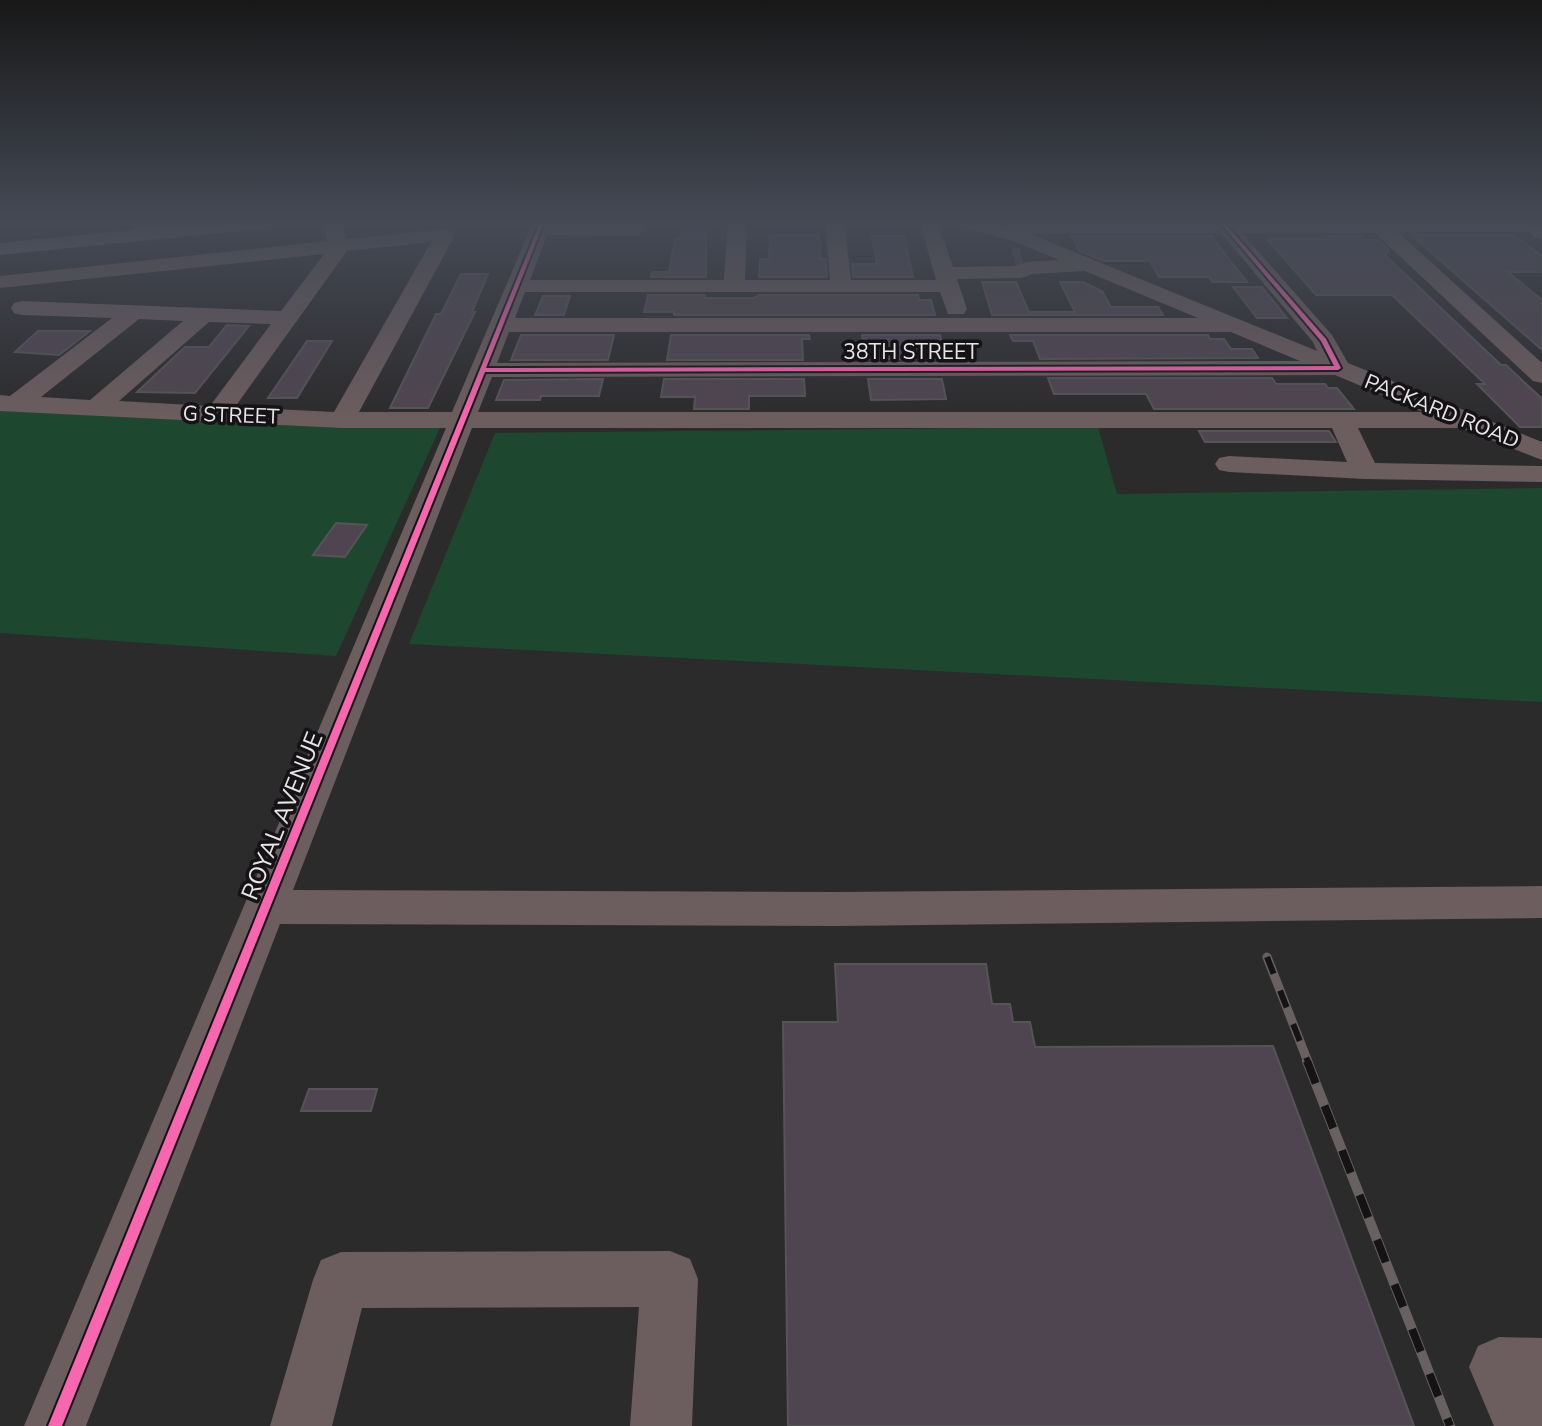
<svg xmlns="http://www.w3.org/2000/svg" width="1542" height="1426" viewBox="0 0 1542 1426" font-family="'Nunito Sans',sans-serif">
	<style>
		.green { fill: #1e472f }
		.building { fill: #4f4550; stroke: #565456; stroke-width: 2 }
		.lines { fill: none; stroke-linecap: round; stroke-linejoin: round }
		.minor-tunnel { stroke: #484748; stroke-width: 22; stroke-dasharray: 22 10; stroke-linecap: butt }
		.minor { fill: #6c5d5e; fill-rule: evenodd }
		.major { fill: #766668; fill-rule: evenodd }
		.rail-far1-casing { stroke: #686061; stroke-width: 9 }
		.rail-casing { stroke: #686061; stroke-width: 10 }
		.rail-far1 { stroke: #151315; stroke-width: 6; stroke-dasharray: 18; stroke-linecap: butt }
		.rail { stroke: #151315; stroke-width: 8; stroke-dasharray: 24; stroke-linecap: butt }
		.cycleway-casing { stroke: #151315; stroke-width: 4 }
		.cycleway { fill: #f766af; fill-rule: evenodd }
		.labels { text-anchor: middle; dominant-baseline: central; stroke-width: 7; stroke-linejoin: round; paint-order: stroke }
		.far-street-label { font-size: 21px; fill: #e8e6e8; stroke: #151315 }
		.street-label { font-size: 24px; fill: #e8e6e8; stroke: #151315 }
	</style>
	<rect width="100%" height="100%" fill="#2c2b2c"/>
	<path class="green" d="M 0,410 L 440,428 L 336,656 L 0,633 Z
		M 1098,427 L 1117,494 L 1542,488 L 1542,702 L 409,644 L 495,433 Z"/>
	<path class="building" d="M 682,232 L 706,232 L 706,277 L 651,277 L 652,272 L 669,272 L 675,239 L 681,239 Z
		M 770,235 L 819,235 L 821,259 L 826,259 L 827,277 L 759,277 L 760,259 L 769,259 Z
		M 1414,235 L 1514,235 L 1542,256 L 1542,272 L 1508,272 L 1542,300 L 1542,350 L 1417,240 L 1421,240 Z
		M 872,236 L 904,236 L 913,277 L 853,277 L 852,264 L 877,264 Z
		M 1071,236 L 1211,236 L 1247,282 L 1212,282 L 1209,277 L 1159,277 L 1150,261 L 1104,261 L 1079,251 Z
		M 1328,236 L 1361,236 L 1365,240 L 1379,240 L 1389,250 L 1385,255 L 1501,365 L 1506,365 L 1542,399 L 1542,427 L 1520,427 L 1477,384 L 1485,384 L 1392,295 L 1316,295 L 1267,239 L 1331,239 Z
		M 461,274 L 488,274 L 472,312 L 475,312 L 428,408 L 390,408 L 436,314 L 441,314 Z
		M 982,282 L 1016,282 L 1029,312 L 1075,312 L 1060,282 L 1083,282 L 1102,291 L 1111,307 L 1158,307 L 1163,315 L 992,315 Z
		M 1233,287 L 1262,287 L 1287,318 L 1257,318 Z
		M 648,295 L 705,295 L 704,298 L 754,298 L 759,295 L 918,295 L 919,300 L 931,300 L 935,315 L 674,315 L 674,312 L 644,312 Z
		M 543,296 L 570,296 L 564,315 L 535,315 Z
		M 227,325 L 249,326 L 195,393 L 137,392 L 185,347 L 209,347 Z
		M 38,331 L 90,331 L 59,355 L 15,352 Z
		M 521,335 L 614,335 L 608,360 L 511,360 Z
		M 671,335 L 809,335 L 810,339 L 802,339 L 803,360 L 667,360 Z
		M 862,335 L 940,335 L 945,354 L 937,354 L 938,359 L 865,359 Z
		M 1010,335 L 1208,335 L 1210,339 L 1224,339 L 1231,349 L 1252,349 L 1258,358 L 1040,359 L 1033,341 L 1013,341 Z
		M 307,341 L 332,341 L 297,398 L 268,398 Z
		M 1048,378 L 1272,378 L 1276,384 L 1325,384 L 1328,388 L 1337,388 L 1354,409 L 1154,409 L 1146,394 L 1054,394 Z
		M 603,379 L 599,396 L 541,396 L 540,400 L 496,400 L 504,380 Z
		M 664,379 L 804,379 L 805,396 L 749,396 L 749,409 L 694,409 L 695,397 L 661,397 Z
		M 868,379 L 942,379 L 946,399 L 871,400 Z
		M 1199,431 L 1329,431 L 1336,442 L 1205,442 Z
		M 336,523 L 367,525 L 345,557 L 313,555 Z
		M 835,964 L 986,964 L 992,1004 L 1010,1004 L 1013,1022 L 1030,1022 L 1035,1047 L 1273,1046 L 1414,1426 L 788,1426 L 783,1022 L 838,1022 Z
		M 309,1089 L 377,1089 L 371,1111 L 301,1111 Z"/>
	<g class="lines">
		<path class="minor-tunnel" d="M 1014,260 L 1022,258"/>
		<path class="minor" d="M 136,220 L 155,220 L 150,238 L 136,238 L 133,234 Z
			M 322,220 L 340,220 L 347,239 L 445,229 L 452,231 L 455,235 L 359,412 L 452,412 L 534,220 L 552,220 L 551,223 L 637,224 L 647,230 L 637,236 L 547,235 L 530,280 L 724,280 L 728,220 L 747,220 L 745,280 L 830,280 L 825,220 L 844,220 L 851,280 L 936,280 L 919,220 L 937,220 L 953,267 L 1016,266 L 1027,262 L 1059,260 L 1011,240 L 944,224 L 942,220 L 974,220 L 1006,227 L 1015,222 L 1542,220 L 1542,232 L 1398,232 L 1542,363 L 1542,383 L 1533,381 L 1375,233 L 1242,233 L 1332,335 L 1348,363 L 1542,442 L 1542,460 L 1461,428 L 1358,428 L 1375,463 L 1542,466 L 1542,482 L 1365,479 L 1229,472 L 1219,470 L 1215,464 L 1219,458 L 1229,456 L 1347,462 L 1332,428 L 472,428 L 293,890 L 837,892 L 1542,886 L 1542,918 L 837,926 L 280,924 L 86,1426 L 24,1426 L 446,428 L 342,428 L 0,411 L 0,395 L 10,396 L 112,318 L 22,315 L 14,313 L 11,308 L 14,303 L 22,301 L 281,311 L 324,254 L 0,288 L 0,276 L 328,241 ZM 1221,233 L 1313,342 L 1317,351 L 1030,234 ZM 431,242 L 334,412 L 235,407 L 347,251 ZM 1085,271 L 1198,318 L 515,318 L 525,292 L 940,292 L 948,314 L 964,314 L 967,309 L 957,279 L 1021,278 L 1032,274 ZM 139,319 L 183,321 L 90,400 L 41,397 ZM 209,322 L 271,324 L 210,406 L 119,401 ZM 509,332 L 1231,332 L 1300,361 L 497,363 ZM 1335,375 L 1423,412 L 478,412 L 492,377 Z
			M 670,1251 L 690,1259 L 698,1279 L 692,1426 L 630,1426 L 639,1307 L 362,1308 L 332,1426 L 270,1426 L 313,1280 L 321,1260 L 341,1252 Z
			M 1499,1337 L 1542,1338 L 1542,1426 L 1494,1426 L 1469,1367 L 1478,1346 Z"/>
		<path class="major" d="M 231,220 L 298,220 L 295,224 L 288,226 L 0,255 L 0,243 Z
			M 1513,220 L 1536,220 L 1542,224 L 1542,239 L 1535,237 Z"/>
		<g class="rail-far1-casing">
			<path id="rail-far1" d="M 1267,957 L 1308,1062"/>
		</g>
		<g class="rail-casing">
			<path id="rail" d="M 1307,1061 L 1450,1426"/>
		</g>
		<use href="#rail-far1" class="rail-far1"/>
		<use href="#rail" class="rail"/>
		<g class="cycleway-casing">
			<path id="cycleway" d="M 541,220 L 545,220 L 486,368 L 1334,366 L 1321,341 L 1218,220 L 1222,220 L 1326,339 L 1341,368 L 1338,370 L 485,372 L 62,1426 L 48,1426 Z"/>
		</g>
		<use href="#cycleway" class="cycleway"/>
	</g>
	<linearGradient id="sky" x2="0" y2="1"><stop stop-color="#181818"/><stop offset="0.53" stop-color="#454a56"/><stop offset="1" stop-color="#454a56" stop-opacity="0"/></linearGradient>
	<rect width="1542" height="419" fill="url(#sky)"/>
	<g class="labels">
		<g class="far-street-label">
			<text x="911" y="352">38TH STREET</text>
			<text transform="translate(1442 411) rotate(22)">PACKARD ROAD</text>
			<text transform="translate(231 415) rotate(2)">G STREET</text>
		</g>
		<g class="street-label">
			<text transform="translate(282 816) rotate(-68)">ROYAL AVENUE</text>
		</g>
	</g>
</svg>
